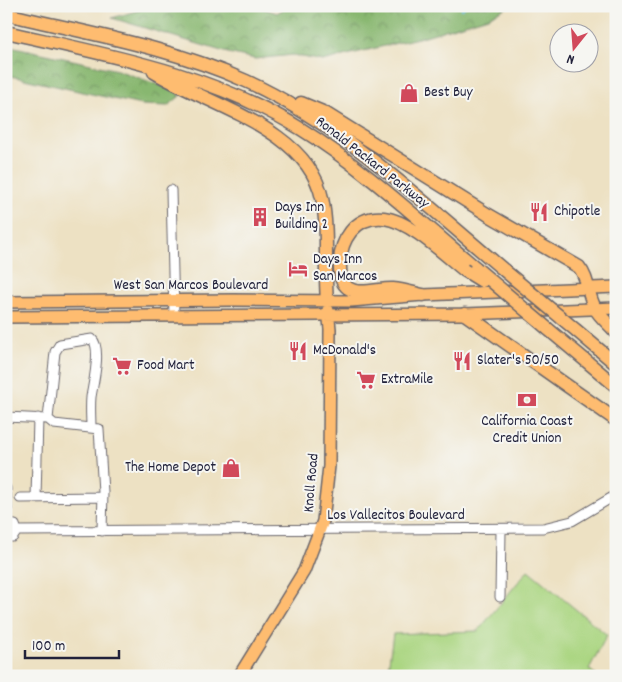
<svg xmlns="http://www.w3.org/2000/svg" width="622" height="682" viewBox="0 0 622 682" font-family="Dekko,sans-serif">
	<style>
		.grass { fill: #abd682; stroke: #667c5e }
		.forest { fill: url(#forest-crowns); stroke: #556c56 }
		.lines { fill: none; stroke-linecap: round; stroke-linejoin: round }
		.stream { stroke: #70bfeb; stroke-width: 2 }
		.minor-casing { stroke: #69656b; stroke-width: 11 }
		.major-casing { stroke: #69656b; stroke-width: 14 }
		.highway-casing { stroke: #69656b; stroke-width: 15 }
		.minor { stroke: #fff; stroke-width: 9 }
		.major { stroke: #febc70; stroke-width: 11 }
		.highway { stroke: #febc70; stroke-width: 12 }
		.highway-bridge-casing { stroke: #69656b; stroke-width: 15; stroke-linecap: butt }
		.highway-bridge { stroke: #febc70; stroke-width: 12 }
		.labels { text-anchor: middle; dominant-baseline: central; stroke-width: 4; stroke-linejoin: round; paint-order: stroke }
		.poi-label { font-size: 15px; fill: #22223b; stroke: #f6f6f2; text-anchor: start }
		.street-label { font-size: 15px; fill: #22223b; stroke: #f6f6f2 }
	</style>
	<defs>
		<pattern id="forest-crowns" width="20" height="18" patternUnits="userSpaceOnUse" patternTransform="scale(1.25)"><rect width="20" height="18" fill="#88b770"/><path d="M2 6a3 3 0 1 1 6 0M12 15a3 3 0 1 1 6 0" fill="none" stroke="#6f945d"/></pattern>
	</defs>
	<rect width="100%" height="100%" fill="#f6f6f2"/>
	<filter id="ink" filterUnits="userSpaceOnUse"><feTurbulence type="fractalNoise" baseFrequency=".02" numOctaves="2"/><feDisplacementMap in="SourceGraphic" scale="10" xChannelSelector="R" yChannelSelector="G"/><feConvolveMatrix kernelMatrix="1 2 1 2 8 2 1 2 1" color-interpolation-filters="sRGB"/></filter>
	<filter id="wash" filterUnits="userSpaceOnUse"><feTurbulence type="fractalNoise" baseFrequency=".0096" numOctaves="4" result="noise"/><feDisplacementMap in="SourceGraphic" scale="20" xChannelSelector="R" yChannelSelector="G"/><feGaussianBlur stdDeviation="1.12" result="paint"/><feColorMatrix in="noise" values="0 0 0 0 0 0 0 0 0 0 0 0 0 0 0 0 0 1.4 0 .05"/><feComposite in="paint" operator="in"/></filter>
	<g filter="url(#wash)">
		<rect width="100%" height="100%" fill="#ede1c3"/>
		<path class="grass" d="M 528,570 L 607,635 L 589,669 L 597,676 L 387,676 L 393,634 L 478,631 Z"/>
		<path class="forest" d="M 153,6 L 256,6 L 277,13 L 289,6 L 509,6 L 488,17 L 422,37 L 322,61 L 293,55 L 255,59 L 228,53 L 112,18 Z
			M 6,45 L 117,70 L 176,91 L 180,96 L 168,106 L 141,105 L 6,75 Z"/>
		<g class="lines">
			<path class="stream" d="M 462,9 L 465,6"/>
		</g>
	</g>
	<g filter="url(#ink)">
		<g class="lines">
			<g class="minor-casing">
				<path id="minor" d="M 171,190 L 174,315
					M 6,417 L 48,419 L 54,424 L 99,429 L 103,492 L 102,531
					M 48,419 L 55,352 L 60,344 L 92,339 C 102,348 93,384 91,397 C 90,407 91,418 91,428
					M 6,488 L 8,523
					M 20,498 L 103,497
					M 36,498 L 38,418
					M 6,524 L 15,525 L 17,531 L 13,537 L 6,537
					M 17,531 L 543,528 L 572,521 L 616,495
					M 500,597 L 501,530"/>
			</g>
			<g class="major-casing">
				<path id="major" d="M 6,302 L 233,300 L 351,301 L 423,295 L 616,287
					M 6,317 L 465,314 L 616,308
					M 239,676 L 304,571 L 323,521 L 329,466 L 330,329 L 328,310"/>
			</g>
			<g class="highway-casing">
				<path id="highway" d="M 6,14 C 86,33 171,47 246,81 C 344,126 423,202 505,271
					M 6,32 C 107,55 211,73 301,129 C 364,168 419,220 476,268
					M 154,72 C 208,105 307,128 322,198 C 329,232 324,267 327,301
					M 301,103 L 325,113 L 487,214 L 579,267 C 589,279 587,294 595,308 C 599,316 609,324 616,332
					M 423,295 C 414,293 403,290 393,289 C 380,288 360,296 348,288 C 341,283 340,274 340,267 C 339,241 355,215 384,218 C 410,221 444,254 464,270
					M 465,314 L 616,420
					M 548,329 L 616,386
					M 577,331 L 616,364"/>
			</g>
			<use href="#minor" class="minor"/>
			<use href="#major" class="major"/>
			<use href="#highway" class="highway"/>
			<g class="highway-bridge-casing">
				<path id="highway-bridge" d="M 476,268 L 548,329
					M 464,270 L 482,281
					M 505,271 L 577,331"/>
			</g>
			<use href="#highway-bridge" class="highway-bridge"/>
		</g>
	</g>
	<defs>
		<g id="shop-bare" transform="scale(1.5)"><path d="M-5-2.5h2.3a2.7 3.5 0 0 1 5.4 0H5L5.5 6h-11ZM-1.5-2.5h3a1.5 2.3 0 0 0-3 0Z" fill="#d1495b" stroke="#f6f6f2" stroke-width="2.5" paint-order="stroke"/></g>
		<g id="restaurant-bare" transform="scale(1.5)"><path d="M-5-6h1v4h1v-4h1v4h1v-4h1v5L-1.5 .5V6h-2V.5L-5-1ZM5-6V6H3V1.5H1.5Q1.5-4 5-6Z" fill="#d1495b" stroke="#f6f6f2" stroke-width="2.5" paint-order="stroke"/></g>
		<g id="building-bare" transform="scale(1.5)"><path d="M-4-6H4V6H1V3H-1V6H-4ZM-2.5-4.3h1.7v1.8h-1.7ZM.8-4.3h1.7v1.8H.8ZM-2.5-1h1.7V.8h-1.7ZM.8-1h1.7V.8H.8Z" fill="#d1495b" stroke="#f6f6f2" stroke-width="2.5" paint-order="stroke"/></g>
		<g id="hotel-bare" transform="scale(1.5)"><path d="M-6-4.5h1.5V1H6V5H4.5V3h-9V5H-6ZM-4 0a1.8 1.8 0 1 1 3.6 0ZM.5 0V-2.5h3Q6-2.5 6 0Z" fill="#d1495b" stroke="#f6f6f2" stroke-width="2.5" paint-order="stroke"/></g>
		<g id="supermarket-bare" transform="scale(1.5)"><path d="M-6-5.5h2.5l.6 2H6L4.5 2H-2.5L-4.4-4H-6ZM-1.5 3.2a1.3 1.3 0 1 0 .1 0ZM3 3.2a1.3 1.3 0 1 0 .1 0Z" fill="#d1495b" stroke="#f6f6f2" stroke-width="2.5" paint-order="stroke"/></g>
		<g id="bank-bare" transform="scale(1.5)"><path d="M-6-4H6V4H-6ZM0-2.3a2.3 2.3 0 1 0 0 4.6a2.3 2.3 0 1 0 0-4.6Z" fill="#d1495b" stroke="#f6f6f2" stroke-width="2.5" paint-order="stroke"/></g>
	</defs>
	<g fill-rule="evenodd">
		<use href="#shop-bare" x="409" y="93"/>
		<use href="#restaurant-bare" x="539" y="212"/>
		<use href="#building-bare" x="260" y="217"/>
		<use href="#hotel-bare" x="298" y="269"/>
		<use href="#restaurant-bare" x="298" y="351"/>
		<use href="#restaurant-bare" x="462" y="361"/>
		<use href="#supermarket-bare" x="122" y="366"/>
		<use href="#supermarket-bare" x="366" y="380"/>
		<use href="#bank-bare" x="527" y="400"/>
		<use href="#shop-bare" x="231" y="468"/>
	</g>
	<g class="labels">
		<g class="poi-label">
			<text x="424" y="93">Best Buy</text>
			<text x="275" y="208">Days Inn<tspan x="275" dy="17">Building 2</tspan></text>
			<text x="554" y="212">Chipotle</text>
			<text x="313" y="260">Days Inn<tspan x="313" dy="17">San Marcos</tspan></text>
			<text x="313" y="351">McDonald's</text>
			<text x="477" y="361">Slater's 50/50</text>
			<text x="137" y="366">Food Mart</text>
			<text x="381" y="380">ExtraMile</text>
			<text x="527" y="422" text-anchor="middle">California Coast<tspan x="527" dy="17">Credit Union</tspan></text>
			<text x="216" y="468" text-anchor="end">The Home Depot</text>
		</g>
		<g class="street-label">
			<text transform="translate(372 163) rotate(38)">Ronald Packard Parkway</text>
			<text x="191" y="286">West San Marcos Boulevard</text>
			<text transform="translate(312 483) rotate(-85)">Knoll Road</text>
			<text x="396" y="516">Los Vallecitos Boulevard</text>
		</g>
	</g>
	<rect width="622" height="682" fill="none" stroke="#f6f6f2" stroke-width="25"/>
	<g transform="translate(574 48) rotate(197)"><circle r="24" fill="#f6f6f2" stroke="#a1a1a9"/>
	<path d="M0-4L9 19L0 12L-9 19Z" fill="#d1495b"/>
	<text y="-8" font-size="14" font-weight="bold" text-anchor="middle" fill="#22223b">N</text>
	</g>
	<path d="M25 650v8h94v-8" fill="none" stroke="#22223b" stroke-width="2.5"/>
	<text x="32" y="650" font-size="15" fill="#22223b" stroke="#f6f6f2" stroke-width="4" paint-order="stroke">100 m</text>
</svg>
